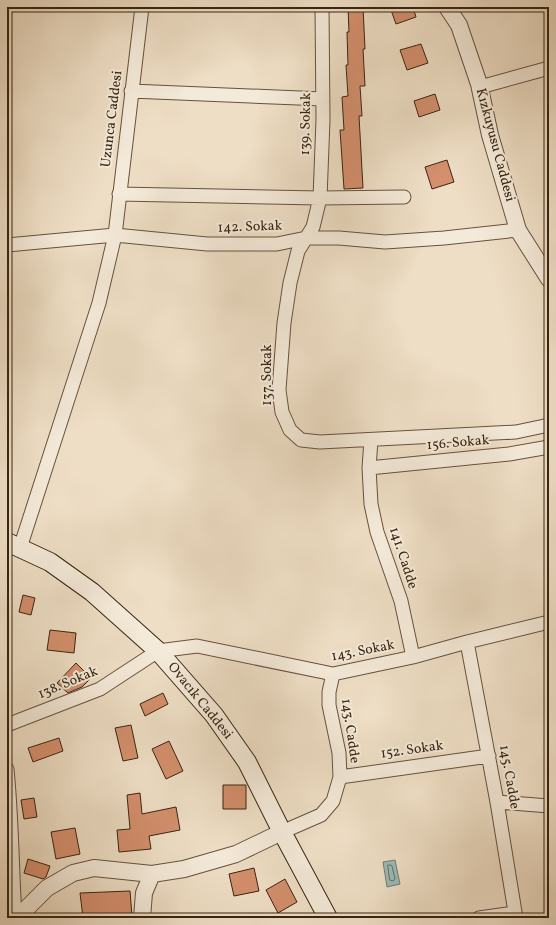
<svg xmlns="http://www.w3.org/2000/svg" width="556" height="925" viewBox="0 0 556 925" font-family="Vollkorn,serif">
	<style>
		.water { fill: #9abbb8; stroke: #737f76 }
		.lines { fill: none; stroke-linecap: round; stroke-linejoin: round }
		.shore { stroke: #697065; stroke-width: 1 }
		.building { fill: #d48f6d; stroke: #382412 }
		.minor-casing { stroke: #66523f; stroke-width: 15 }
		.tertiary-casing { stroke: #66523f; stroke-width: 18 }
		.secondary-casing { stroke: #382412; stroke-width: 20 }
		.minor { stroke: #f4ead9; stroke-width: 13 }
		.tertiary { stroke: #f4ead9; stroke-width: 16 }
		.secondary { stroke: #f4ead9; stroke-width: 18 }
		.labels { text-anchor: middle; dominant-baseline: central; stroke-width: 4; stroke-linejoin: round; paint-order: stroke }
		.street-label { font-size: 14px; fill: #382412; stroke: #f4ead9 }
	</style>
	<rect width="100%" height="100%" fill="#eedec5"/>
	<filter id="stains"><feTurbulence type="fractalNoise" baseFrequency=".005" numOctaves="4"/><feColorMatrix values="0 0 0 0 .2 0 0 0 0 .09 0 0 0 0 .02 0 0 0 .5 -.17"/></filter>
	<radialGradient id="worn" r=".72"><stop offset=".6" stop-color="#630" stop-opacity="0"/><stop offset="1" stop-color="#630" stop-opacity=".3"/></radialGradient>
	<path class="water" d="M 395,860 L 400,884 L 387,887 L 383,862 Z"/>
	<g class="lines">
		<path class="shore" d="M 388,865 L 391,865 L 392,866 L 395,879 L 393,881 L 390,880 Z"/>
	</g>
	<path class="building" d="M 348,7 L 363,7 L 365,49 L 363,49 L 365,86 L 360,86 L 362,116 L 359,116 L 363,188 L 344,189 L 340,130 L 344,130 L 342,97 L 348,96 L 346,65 L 348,65 L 347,32 L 349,32 Z
		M 390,7 L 413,7 L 416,17 L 396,24 Z
		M 421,44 L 428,63 L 407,70 L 400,50 Z
		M 435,94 L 440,110 L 419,117 L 414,101 Z
		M 447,160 L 454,182 L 432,189 L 425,167 Z
		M 23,595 L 35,598 L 31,615 L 19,612 Z
		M 50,630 L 76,633 L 74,653 L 47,650 Z
		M 76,663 L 91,678 L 82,687 L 68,693 L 57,683 Z
		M 163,693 L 168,704 L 145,716 L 140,704 Z
		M 131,725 L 138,758 L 123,761 L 115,728 Z
		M 59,738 L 63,751 L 33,762 L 28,748 Z
		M 169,741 L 183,771 L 166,779 L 152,749 Z
		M 223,785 L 246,785 L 246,809 L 223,809 Z
		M 140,793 L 142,814 L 176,807 L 180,830 L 149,836 L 151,849 L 119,852 L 117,830 L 130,829 L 127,795 Z
		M 34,798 L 37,817 L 24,819 L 21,800 Z
		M 75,828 L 80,854 L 56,859 L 51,832 Z
		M 28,859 L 50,866 L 46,877 L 43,879 L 24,873 Z
		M 254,868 L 259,891 L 234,896 L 229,874 Z
		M 285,879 L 297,902 L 278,913 L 266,890 Z
		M 130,891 L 132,916 L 113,917 L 113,915 L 83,918 L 80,893 Z"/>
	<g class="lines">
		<g class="minor-casing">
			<path id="minor" d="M 322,7 L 323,120 L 320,198 L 313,227 L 298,251 L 290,283 L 284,323 L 279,390 L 282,412 L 290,430 L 301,440 L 320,442 L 516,432 L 549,425
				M 480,87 L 549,68
				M 131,91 L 323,99
				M 119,194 L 320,198 L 404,197
				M 7,245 L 115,235 L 207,244 L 277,244 L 306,238 L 339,238 L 385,242 L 444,238 L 518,230
				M 371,440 L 369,468 L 371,504 L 377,532 L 401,601 L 413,657
				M 369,468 L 509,454 L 549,447
				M 20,548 L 99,303 L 115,235 L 142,7
				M 467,642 L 497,802 L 516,918
				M 7,725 L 100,689 L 158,651 L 197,646 L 333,674 L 413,657 L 467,642 L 549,622
				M 7,769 C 12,819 12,868 15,918
				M 340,777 L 489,756
				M 497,802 L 549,806
				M 282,832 L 321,815 L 333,801 L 340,777 L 339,753 L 329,705 L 329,692 L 333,674
				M 479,918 L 514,913"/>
		</g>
		<g class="tertiary-casing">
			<path id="tertiary" d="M 447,7 L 459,25 L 479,84 L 490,135 L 518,230 L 549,279
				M 17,918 L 47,888 L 73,873 L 94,868 L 152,874 L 184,869 L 236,854 L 282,832
				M 142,918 L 144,893 L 152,874"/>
		</g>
		<g class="secondary-casing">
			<path id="secondary" d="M 7,542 L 50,562 L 92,592 L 158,651 L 214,715 L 247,762 L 282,832 L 328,918"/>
		</g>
		<use href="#minor" class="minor"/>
		<use href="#tertiary" class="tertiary"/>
		<use href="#secondary" class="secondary"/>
	</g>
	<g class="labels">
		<g class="street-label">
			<text transform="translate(112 119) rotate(-83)">Uzunca Caddesi</text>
			<text transform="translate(306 124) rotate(-89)">139. Sokak</text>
			<text transform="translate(495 145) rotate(75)">Kızkuyusu Caddesi</text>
			<text transform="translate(250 227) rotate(-2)">142. Sokak</text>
			<text transform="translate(267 375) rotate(-90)">137. Sokak</text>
			<text transform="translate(458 443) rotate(-5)">156. Sokak</text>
			<text transform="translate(403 558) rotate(72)">141. Cadde</text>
			<text transform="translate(363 651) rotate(-11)">143. Sokak</text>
			<text transform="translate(68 683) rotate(-23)">138. Sokak</text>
			<text transform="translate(200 701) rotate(51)">Ovacık Caddesi</text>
			<text transform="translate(350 731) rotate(82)">143. Cadde</text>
			<text transform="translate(412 750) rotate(-8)">152. Sokak</text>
			<text transform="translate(509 777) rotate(80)">145. Cadde</text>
		</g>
	</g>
	<rect width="556" height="925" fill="none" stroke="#eedec5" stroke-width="24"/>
	<rect x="8" y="8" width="540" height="909" fill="none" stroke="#382412" stroke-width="2"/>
	<rect x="12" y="12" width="532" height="901" fill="none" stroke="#382412"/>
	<rect width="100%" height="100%" filter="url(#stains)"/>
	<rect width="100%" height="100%" fill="url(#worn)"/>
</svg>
